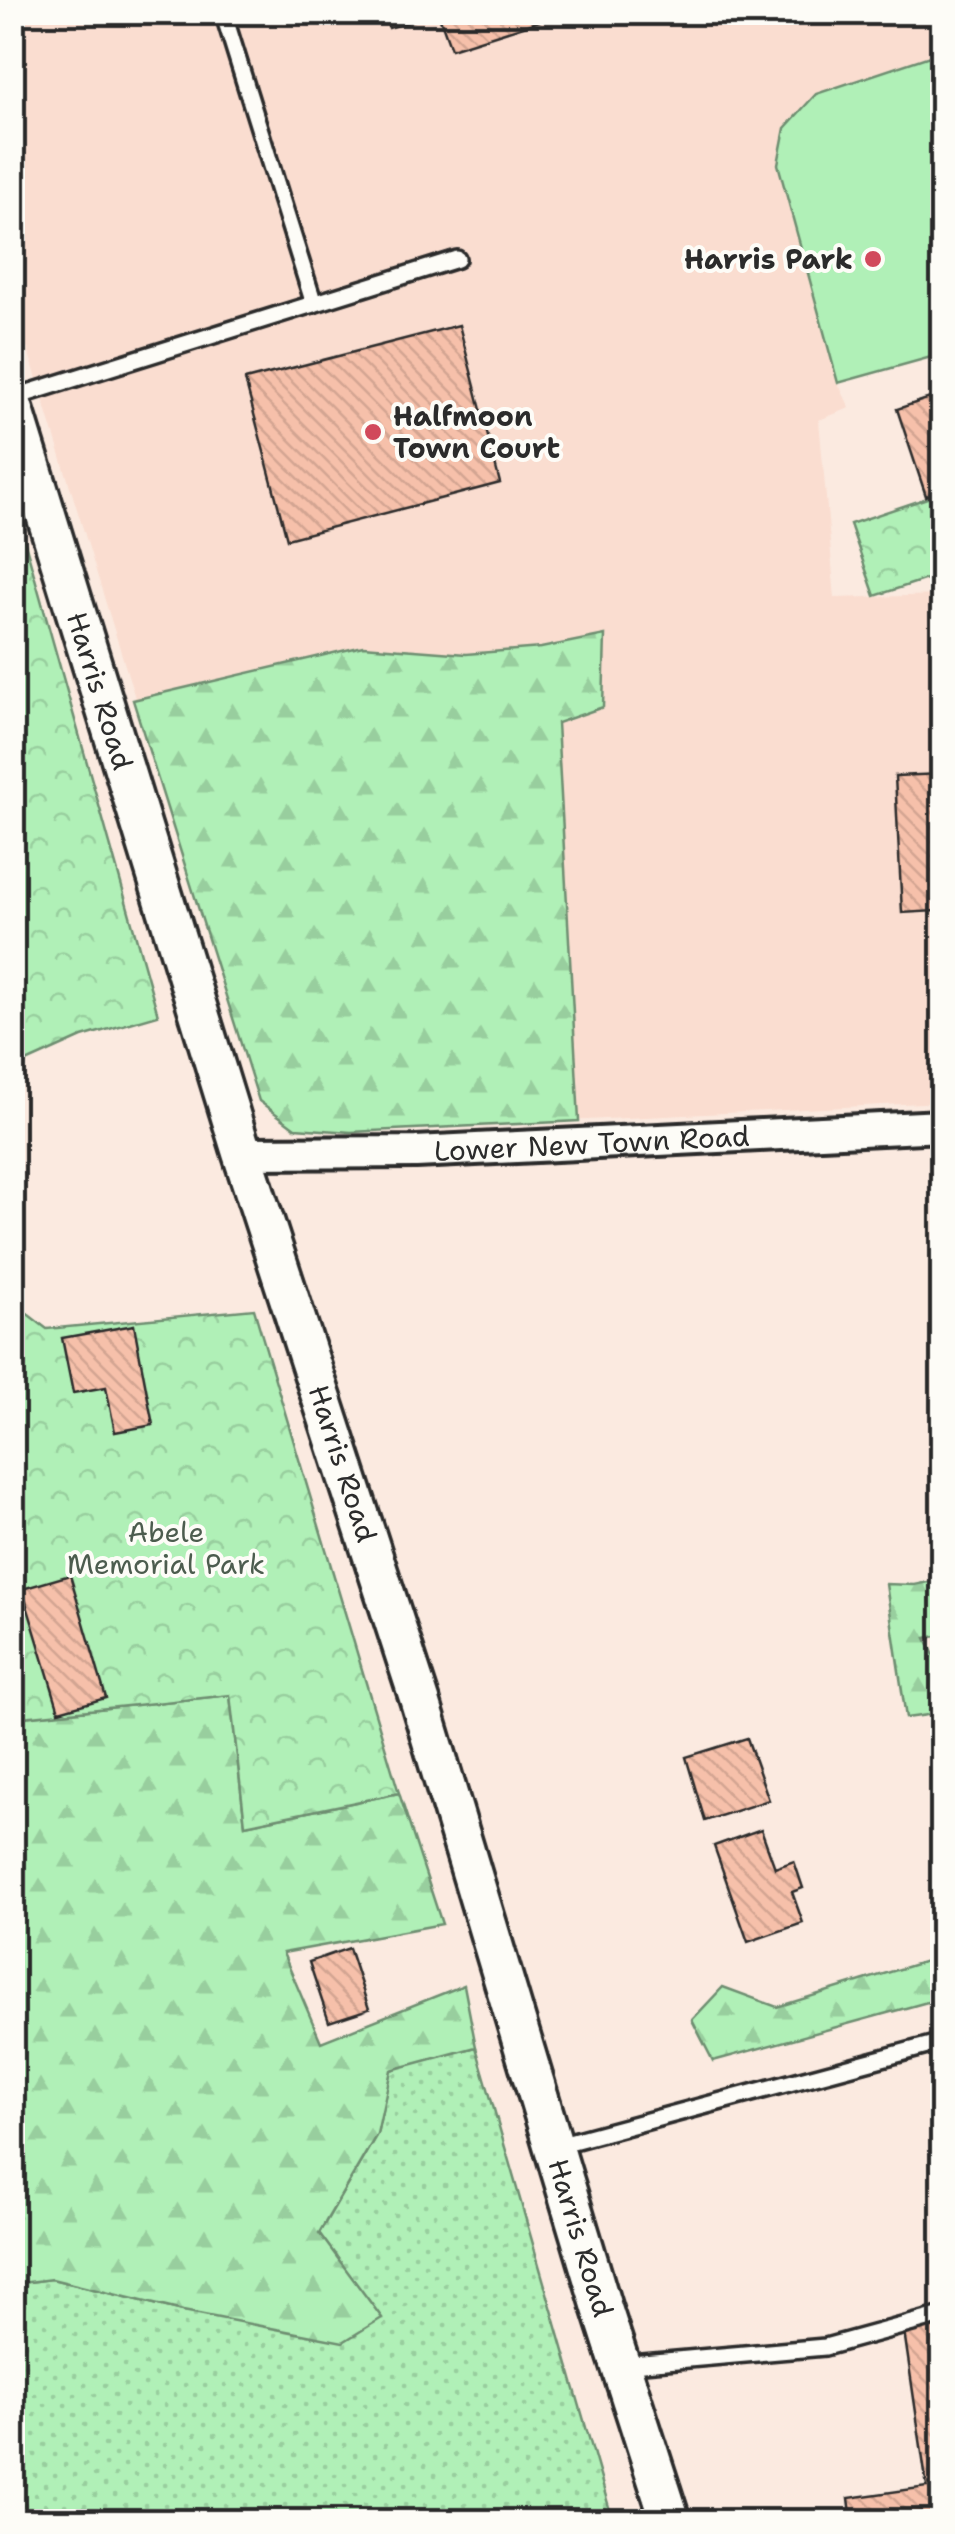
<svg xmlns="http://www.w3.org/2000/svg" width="955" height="2534" viewBox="0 0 955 2534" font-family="'Shantell Sans',sans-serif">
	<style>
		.built { fill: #faddd0 }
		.grass { fill: url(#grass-dots); stroke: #6e8e71; stroke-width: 2.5 }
		.forest { fill: url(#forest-firs); stroke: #6e8e71; stroke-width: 2.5 }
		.park { fill: url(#park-crowns); stroke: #6e8e71; stroke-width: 2.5 }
		.garden { fill: #b0f0b7; stroke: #6e8e71; stroke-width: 2.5 }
		.building { fill: url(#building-back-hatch); stroke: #2b2b2b; stroke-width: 2.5 }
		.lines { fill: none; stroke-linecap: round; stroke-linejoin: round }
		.service-casing { stroke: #2b2b2b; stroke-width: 22 }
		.minor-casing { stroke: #2b2b2b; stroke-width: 38 }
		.tertiary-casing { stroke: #2b2b2b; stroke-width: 45 }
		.service { stroke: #fdfcf7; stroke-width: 15 }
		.minor { stroke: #fdfcf7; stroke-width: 30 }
		.tertiary { stroke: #fdfcf7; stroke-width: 38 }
		.poi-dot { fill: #d1495b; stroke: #fdfcf7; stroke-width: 4 }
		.labels { text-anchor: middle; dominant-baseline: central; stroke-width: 8; stroke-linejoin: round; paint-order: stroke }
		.poi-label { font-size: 28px; font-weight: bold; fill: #2b2b2b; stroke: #fdfcf7; text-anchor: end }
		.street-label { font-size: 28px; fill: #2b2b2b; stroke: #fdfcf7 }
		.park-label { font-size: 28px; fill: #4c5c4e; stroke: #fdfcf7 }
	</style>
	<defs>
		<pattern id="grass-dots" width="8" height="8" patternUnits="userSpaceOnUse" patternTransform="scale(2.5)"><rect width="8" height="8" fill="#b0f0b7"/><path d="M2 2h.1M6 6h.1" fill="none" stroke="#98ce9e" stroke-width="1.8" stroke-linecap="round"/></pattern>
		<pattern id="forest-firs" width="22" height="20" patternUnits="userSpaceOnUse" patternTransform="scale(2.5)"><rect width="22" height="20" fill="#b0f0b7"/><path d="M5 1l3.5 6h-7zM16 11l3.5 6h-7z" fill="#98ce9e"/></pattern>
		<pattern id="park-crowns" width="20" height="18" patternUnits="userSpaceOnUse" patternTransform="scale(2.5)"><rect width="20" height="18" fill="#b0f0b7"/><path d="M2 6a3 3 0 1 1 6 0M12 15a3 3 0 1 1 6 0" fill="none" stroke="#98ce9e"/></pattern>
		<pattern id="building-back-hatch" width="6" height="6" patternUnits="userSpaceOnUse" patternTransform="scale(2.5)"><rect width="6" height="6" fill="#f6c0aa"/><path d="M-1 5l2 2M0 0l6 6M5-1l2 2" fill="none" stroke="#d3a592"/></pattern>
	</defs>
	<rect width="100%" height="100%" fill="#fbeae0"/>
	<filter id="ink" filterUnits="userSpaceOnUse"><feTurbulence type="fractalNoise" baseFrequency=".01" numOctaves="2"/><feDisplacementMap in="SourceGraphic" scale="20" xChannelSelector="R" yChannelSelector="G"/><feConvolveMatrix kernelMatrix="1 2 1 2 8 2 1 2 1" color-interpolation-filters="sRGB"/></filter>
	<g filter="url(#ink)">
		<path class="built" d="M 12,13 L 930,13 L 942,52 L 816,94 L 838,383 L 850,408 L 819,420 L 835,598 L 942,595 L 942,1102 L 351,1132 L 295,1128 L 259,1101 L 13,301 Z"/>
		<path class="grass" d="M 476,2047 L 613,2521 L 13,2521 L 12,2284 L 52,2279 L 183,2311 L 381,2318 L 319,2233 L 377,2134 L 391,2069 Z"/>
		<path class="forest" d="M 605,635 L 603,707 L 557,723 L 579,1121 L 351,1132 L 295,1128 L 259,1101 L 133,700 L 363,646 L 466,654 L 541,648 Z
			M 942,1579 L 942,1635 L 926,1638 L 942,1673 L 942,1713 L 906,1718 L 886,1584 L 914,1585 Z
			M 230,1695 L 245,1825 L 399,1793 L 442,1924 L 283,1953 L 321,2042 L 464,1985 L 476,2047 L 391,2070 L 377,2134 L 319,2233 L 382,2318 L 343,2342 L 183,2311 L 52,2279 L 13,2284 L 12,1718 Z
			M 942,1956 L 942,1998 L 713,2061 L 692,2020 L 723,1987 L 777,2007 Z"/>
		<path class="park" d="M 942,493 L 942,574 L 875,596 L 850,524 Z
			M 13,500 L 158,1015 L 82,1037 L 13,1068 Z
			M 12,1302 L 47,1329 L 254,1309 L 399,1793 L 245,1825 L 230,1695 L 13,1718 Z"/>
		<path class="garden" d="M 930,13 L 942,13 L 942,354 L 838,383 L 778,164 L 785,128 L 816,94 L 942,52 Z"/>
		<path class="building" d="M 384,12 L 568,12 L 451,49 L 438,13 L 389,28 Z
			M 459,325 L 500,483 L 287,539 L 245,380 Z
			M 942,394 L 942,490 L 926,496 L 897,409 Z
			M 942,774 L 942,959 L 938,959 L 936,911 L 902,913 L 895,776 Z
			M 134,1325 L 153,1425 L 115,1432 L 106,1387 L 73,1393 L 62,1338 Z
			M 70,1575 L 106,1698 L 59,1711 L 22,1589 Z
			M 747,1738 L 769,1800 L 705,1821 L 686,1757 Z
			M 761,1829 L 775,1868 L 794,1861 L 803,1888 L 792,1892 L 803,1923 L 748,1942 L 714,1846 Z
			M 349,1948 L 369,2009 L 329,2022 L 309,1962 Z
			M 942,2325 L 942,2522 L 852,2522 L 849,2498 L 927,2487 L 904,2331 Z"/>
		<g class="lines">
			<g class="service-casing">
				<path id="service" d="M 223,12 L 314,304
					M 12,398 L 457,259
					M 554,2146 L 942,2042
					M 620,2365 L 825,2347 L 942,2315"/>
			</g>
			<g class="minor-casing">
				<g id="minor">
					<path id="s1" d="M 242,1153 L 416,1152 L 942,1126"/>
				</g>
			</g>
			<g class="tertiary-casing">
				<g id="tertiary">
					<path id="s2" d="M 12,404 L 242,1153 L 420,1701 L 602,2308 L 671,2522"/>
				</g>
			</g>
			<use href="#service" class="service"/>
			<use href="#minor" class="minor"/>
			<use href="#tertiary" class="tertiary"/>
		</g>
	</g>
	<g class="poi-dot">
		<circle cx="873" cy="259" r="10"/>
		<circle cx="373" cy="432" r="10"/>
	</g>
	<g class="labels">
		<g class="poi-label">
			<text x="853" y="259">Harris Park</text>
			<text x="393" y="416" text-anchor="start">Halfmoon<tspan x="393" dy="32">Town Court</tspan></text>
		</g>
		<g class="street-label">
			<text stroke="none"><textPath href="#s2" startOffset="300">Harris Road</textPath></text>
			<text stroke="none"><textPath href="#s1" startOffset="350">Lower New Town Road</textPath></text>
			<text stroke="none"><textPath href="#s2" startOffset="1110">Harris Road</textPath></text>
			<text stroke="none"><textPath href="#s2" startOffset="1920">Harris Road</textPath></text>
		</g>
		<g class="park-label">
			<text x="166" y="1532">Abele<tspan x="166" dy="32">Memorial Park</tspan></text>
		</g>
	</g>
	<rect width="955" height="2534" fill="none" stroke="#fdfcf7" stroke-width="50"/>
	<rect x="25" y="25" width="905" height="2484" fill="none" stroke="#2b2b2b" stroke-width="4" filter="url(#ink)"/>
</svg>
